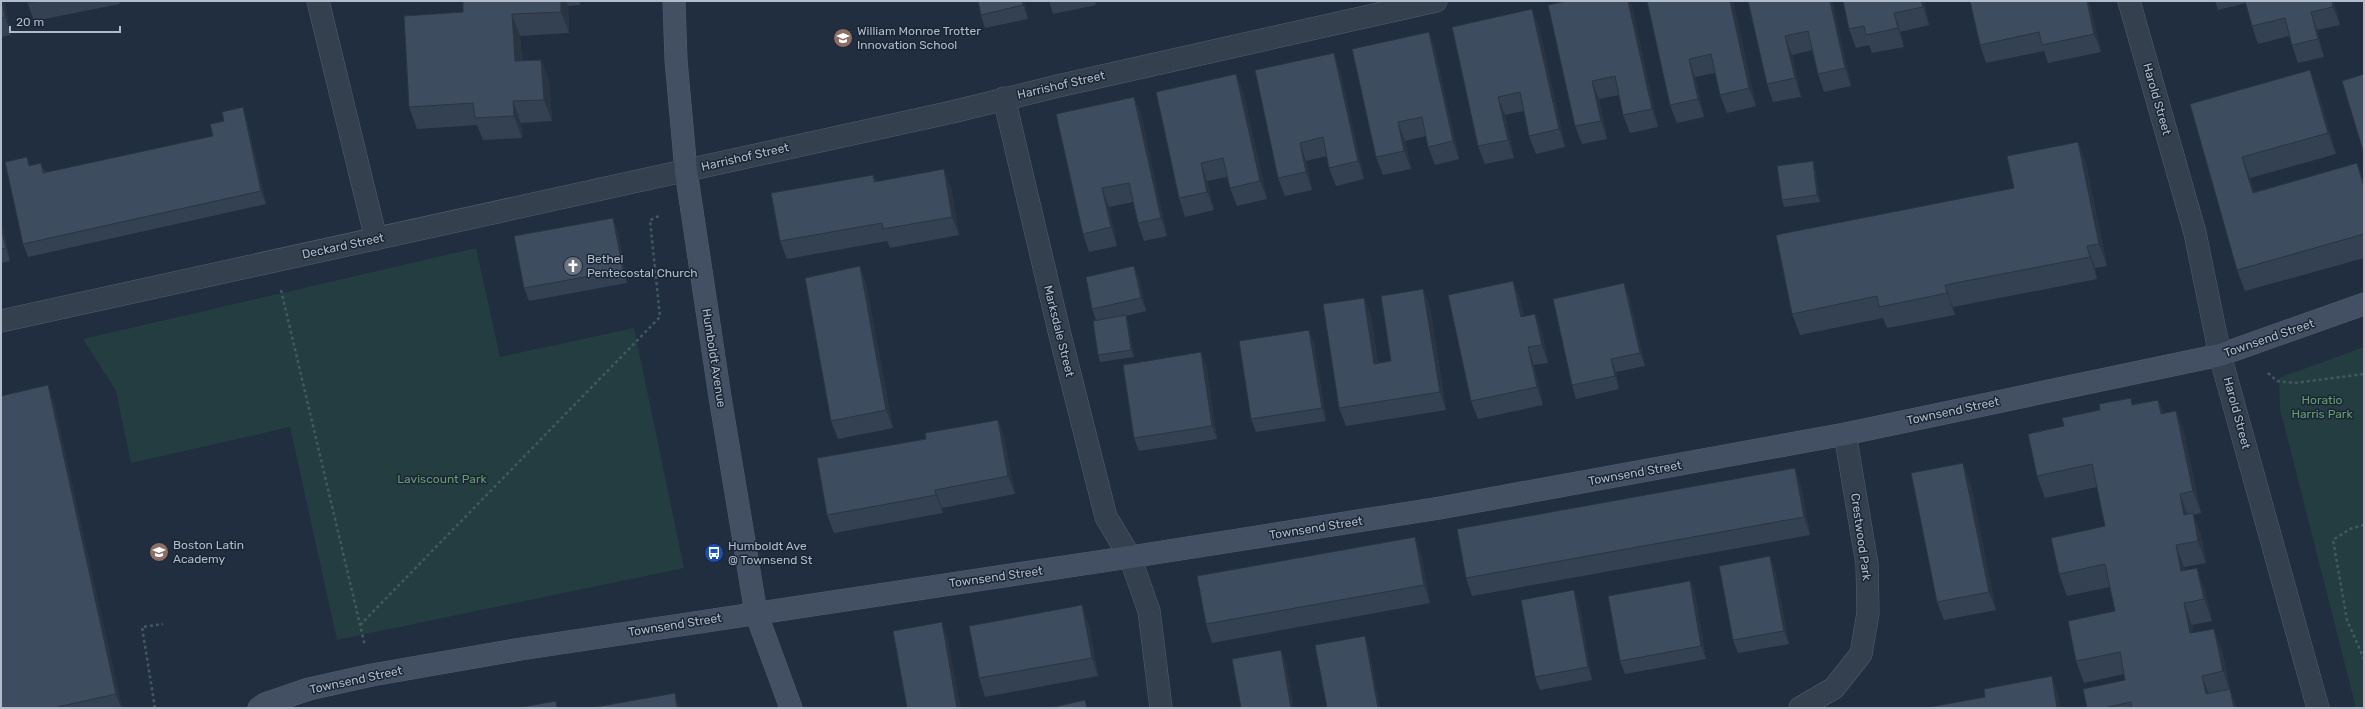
<svg xmlns="http://www.w3.org/2000/svg" width="2365" height="709" viewBox="0 0 2365 709" font-family="Rubik,sans-serif">
	<style>
		.green { fill: #233d40 }
		.lines { fill: none; stroke-linecap: round; stroke-linejoin: round }
		.street-casing { stroke: #535e6d; stroke-width: 23 }
		.secondary-casing { stroke: #535e6d; stroke-width: 23 }
		.path { stroke: #415a5d; stroke-width: 2.5; stroke-dasharray: 3 3; stroke-linecap: butt }
		.street { stroke: #35404f; stroke-width: 22 }
		.secondary { stroke: #434f63; stroke-width: 22 }
		.wall { fill: #344152 }
		.shaded-wall { fill: #2b3542 }
		.building { fill: #3d4c5f; stroke: #2b3542 }
		.labels { text-anchor: middle; dominant-baseline: central; stroke-width: 3; stroke-linejoin: round; paint-order: stroke }
		.poi-label { font-size: 12px; fill: #b1bbca; stroke: #1a2534; text-anchor: start }
		.street-label { font-size: 12px; fill: #b1bbca; stroke: #1a2534 }
		.park-label { font-size: 12px; fill: #669e72; stroke: #1a2534 }
	</style>
	<rect width="100%" height="100%" fill="#212e3f"/>
	<path class="green" d="M 476,248 L 500,357 L 634,328 L 684,568 L 337,640 L 290,427 L 131,463 L 116,391 L 83,339 Z
		M 2364,347 L 2364,708 L 2356,708 L 2280,409 L 2279,378 Z"/>
	<g class="lines">
		<g class="street-casing">
			<path id="street" d="M 318,1 L 376,239
				M 2129,1 L 2195,233 L 2220,355 L 2318,708
				M 1004,98 L 1060,335 L 1106,517 L 1130,557 L 1149,611 L 1161,708
				M 1,321 L 952,112 L 1058,86 L 1436,1
				M 1800,708 L 1834,688 L 1861,654 L 1868,613 L 1867,564 L 1845,434"/>
		</g>
		<g class="secondary-casing">
			<path id="secondary" d="M 674,1 L 676,60 L 686,171 L 720,397 L 756,613 L 791,708
				M 259,708 L 265,704 L 309,689 L 372,675 L 521,649 L 1130,557 L 1440,508 L 1845,434 L 2220,355 L 2364,304"/>
		</g>
		<path class="path" d="M 281,290 L 365,646
			M 2268,373 L 2277,381 L 2295,383 L 2364,374
			M 2364,525 L 2350,529 L 2333,540 L 2347,620 L 2364,659
			M 360,625 L 660,317 L 650,220 L 661,215
			M 155,708 L 142,627 L 163,624"/>
		<use href="#street" class="street"/>
		<use href="#secondary" class="secondary"/>
	</g>
	<path class="wall" d="M 1,1 L 11,35 L 1,37 Z
		M 27,1 L 119,1 L 120,4 L 34,21 Z
		M 463,1 L 580,1 L 580,5 L 568,6 L 569,33 L 520,36 L 522,61 L 541,60 L 549,81 L 552,121 L 521,123 L 522,138 L 483,140 L 477,125 L 417,129 L 409,107 L 463,12 Z
		M 1024,1 L 1028,19 L 985,28 L 981,15 Z
		M 1049,1 L 1095,1 L 1096,5 L 1053,14 Z
		M 1647,1 L 1733,1 L 1756,106 L 1727,113 L 1720,95 L 1715,73 L 1695,77 L 1704,117 L 1677,123 L 1670,105 Z
		M 1748,1 L 1832,1 L 1851,86 L 1824,92 L 1818,74 L 1812,50 L 1792,55 L 1801,97 L 1773,102 L 1767,84 Z
		M 1924,1 L 1929,25 L 1900,32 L 1904,47 L 1872,53 L 1869,45 L 1856,48 L 1849,29 Z
		M 2089,1 L 2101,52 L 2048,63 L 2044,51 L 1986,63 L 1980,45 Z
		M 2215,1 L 2334,1 L 2340,25 L 2317,30 L 2324,57 L 2298,63 L 2289,36 L 2258,44 L 2252,26 L 2246,3 L 2218,10 Z
		M 1548,5 L 1632,6 L 1658,127 L 1630,133 L 1623,115 L 1619,95 L 1599,99 L 1607,139 L 1582,144 L 1575,126 Z
		M 1452,27 L 1539,27 L 1565,147 L 1536,154 L 1529,136 L 1524,111 L 1505,115 L 1514,158 L 1485,164 L 1478,146 Z
		M 1429,32 L 1435,50 L 1459,159 L 1435,165 L 1428,147 L 1426,136 L 1405,141 L 1411,169 L 1383,175 L 1376,157 Z
		M 2310,70 L 2318,92 L 2336,154 L 2250,178 L 2254,192 L 2357,163 L 2364,182 L 2364,258 L 2245,291 L 2237,270 L 2190,104 Z
		M 1340,71 L 1364,179 L 1336,186 L 1329,168 L 1327,156 L 1306,161 L 1312,190 L 1285,196 L 1278,178 Z
		M 1236,74 L 1243,92 L 1267,199 L 1237,206 L 1230,188 L 1227,177 L 1207,181 L 1214,210 L 1185,217 L 1179,198 Z
		M 1134,97 L 1141,115 L 1167,236 L 1144,241 L 1138,223 L 1133,202 L 1109,207 L 1117,246 L 1089,252 L 1083,234 Z
		M 247,121 L 266,204 L 28,257 L 23,244 L 27,157 L 30,165 L 41,163 L 45,173 L 213,136 Z
		M 2078,142 L 2086,164 L 2107,266 L 2095,268 L 2097,279 L 1953,307 L 1955,315 L 1887,328 L 1883,318 L 1800,335 L 1792,314 L 2014,188 Z
		M 1815,168 L 1820,202 L 1784,207 L 1782,200 Z
		M 873,175 L 876,182 L 951,187 L 959,235 L 890,248 L 887,241 L 787,259 L 780,241 Z
		M 1,220 L 10,261 L 1,263 Z
		M 618,232 L 627,283 L 529,301 L 524,288 Z
		M 860,266 L 866,284 L 893,428 L 838,439 L 831,421 Z
		M 1139,279 L 1146,311 L 1126,316 L 1128,322 L 1134,357 L 1100,362 L 1098,355 L 1096,320 L 1092,309 Z
		M 1423,289 L 1430,307 L 1446,410 L 1346,426 L 1339,408 L 1364,298 L 1371,316 L 1378,363 L 1391,361 Z
		M 1629,296 L 1645,366 L 1616,372 L 1619,389 L 1576,399 L 1572,385 Z
		M 1520,299 L 1524,317 L 1542,332 L 1548,363 L 1534,365 L 1543,405 L 1478,419 L 1471,401 Z
		M 1314,343 L 1326,421 L 1256,432 L 1251,419 Z
		M 1206,365 L 1217,439 L 1139,451 L 1134,438 Z
		M 48,385 L 54,404 L 122,708 L 1,708 Z
		M 2158,400 L 2163,413 L 2176,411 L 2184,433 L 2201,513 L 2193,515 L 2201,535 L 2206,563 L 2184,567 L 2185,571 L 2205,590 L 2212,621 L 2192,625 L 2193,633 L 2222,650 L 2230,691 L 2237,708 L 2087,708 L 2125,680 L 2124,674 L 2084,683 L 2076,661 L 2115,611 L 2110,587 L 2067,596 L 2059,574 L 2105,526 L 2097,487 L 2045,498 L 2037,476 L 2064,426 L 2133,404 Z
		M 998,420 L 1004,438 L 1015,494 L 942,508 L 943,513 L 834,533 L 827,515 L 926,439 Z
		M 1970,481 L 1996,610 L 1944,620 L 1937,602 Z
		M 1801,486 L 1810,535 L 1472,596 L 1466,578 Z
		M 1421,555 L 1430,603 L 1212,643 L 1206,624 Z
		M 1775,570 L 1789,644 L 1738,653 L 1733,640 Z
		M 1690,581 L 1695,594 L 1706,659 L 1625,674 L 1620,661 Z
		M 1579,604 L 1592,680 L 1540,690 L 1535,677 Z
		M 1089,624 L 1098,676 L 985,697 L 979,678 Z"/>
	<path class="shaded-wall" d="M 2,1 L 5,1 L 11,35 L 5,17 Z
		M 561,1 L 566,1 L 568,6 L 569,33 L 561,12 Z
		M 1022,1 L 1024,1 L 1028,19 L 1023,5 Z
		M 1628,1 L 1630,1 L 1632,6 L 1658,127 L 1652,109 Z
		M 1730,1 L 1733,1 L 1756,106 L 1749,88 Z
		M 1830,1 L 1832,1 L 1851,86 L 1845,68 Z
		M 1921,1 L 1924,1 L 1929,25 Z
		M 2087,1 L 2089,1 L 2101,52 L 2094,34 Z
		M 2332,1 L 2334,1 L 2340,25 L 2333,7 Z
		M 1532,9 L 1539,27 L 1565,147 L 1559,129 Z
		M 2311,12 L 2317,30 L 2324,57 L 2318,39 Z
		M 1894,13 L 1900,32 L 1904,47 L 1898,28 Z
		M 512,14 L 520,36 L 523,83 L 515,61 Z
		M 1429,32 L 1435,50 L 1459,159 L 1453,141 Z
		M 1785,36 L 1792,55 L 1801,97 L 1795,78 Z
		M 1334,53 L 1340,71 L 1364,179 L 1358,161 Z
		M 1689,59 L 1695,77 L 1704,117 L 1698,99 Z
		M 541,60 L 549,81 L 552,121 L 544,100 Z
		M 2310,70 L 2318,92 L 2336,154 L 2328,133 Z
		M 1236,74 L 1243,92 L 1267,199 L 1260,181 Z
		M 1592,81 L 1599,99 L 1607,139 L 1601,121 Z
		M 1134,97 L 1141,115 L 1167,236 L 1161,218 Z
		M 1498,97 L 1505,115 L 1514,158 L 1508,140 Z
		M 513,101 L 521,123 L 522,138 L 514,116 Z
		M 243,107 L 247,121 L 266,204 L 261,191 Z
		M 1398,122 L 1405,141 L 1411,169 L 1404,151 Z
		M 2078,142 L 2086,164 L 2107,266 L 2099,244 Z
		M 1300,143 L 1306,161 L 1312,190 L 1306,172 Z
		M 2242,157 L 2250,178 L 2261,215 L 2253,193 Z
		M 1813,161 L 1815,168 L 1820,202 L 1817,195 Z
		M 1201,163 L 1207,181 L 1214,210 L 1207,192 Z
		M 2357,163 L 2364,182 L 2364,187 Z
		M 944,169 L 951,187 L 959,235 L 952,217 Z
		M 1102,188 L 1109,207 L 1117,246 L 1111,227 Z
		M 613,218 L 618,232 L 627,283 L 623,270 Z
		M 1,220 L 10,261 L 6,248 L 1,228 Z
		M 2087,246 L 2095,268 L 2097,279 L 2090,257 Z
		M 860,266 L 866,284 L 893,428 L 886,410 Z
		M 1134,266 L 1139,279 L 1146,311 L 1141,298 Z
		M 1513,281 L 1520,299 L 1528,335 L 1521,317 Z
		M 1624,283 L 1629,296 L 1645,366 L 1640,353 Z
		M 1945,285 L 1953,307 L 1955,315 L 1947,293 Z
		M 1423,289 L 1430,307 L 1446,410 L 1440,392 Z
		M 1364,298 L 1371,316 L 1381,382 L 1374,364 Z
		M 1535,314 L 1542,332 L 1548,363 L 1542,345 Z
		M 1126,315 L 1128,322 L 1134,357 L 1131,350 Z
		M 1309,330 L 1314,343 L 1326,421 L 1322,408 Z
		M 1528,347 L 1534,365 L 1543,405 L 1537,387 Z
		M 1201,352 L 1206,365 L 1217,439 L 1212,426 Z
		M 1611,359 L 1616,372 L 1619,389 L 1615,376 Z
		M 48,385 L 54,404 L 122,708 L 121,708 L 116,694 Z
		M 2158,400 L 2166,421 L 2161,414 Z
		M 2176,411 L 2184,433 L 2201,513 L 2193,491 Z
		M 998,420 L 1004,438 L 1015,494 L 1008,476 Z
		M 1963,463 L 1970,481 L 1996,610 L 1989,592 Z
		M 1795,468 L 1801,486 L 1810,535 L 1804,517 Z
		M 935,490 L 942,508 L 943,513 L 936,495 Z
		M 2180,494 L 2188,516 L 2184,515 Z
		M 2193,513 L 2201,535 L 2206,563 L 2198,541 Z
		M 1415,537 L 1421,555 L 1430,603 L 1424,585 Z
		M 2176,545 L 2184,567 L 2189,593 L 2181,571 Z
		M 1770,556 L 1775,570 L 1789,644 L 1784,631 Z
		M 2197,568 L 2205,590 L 2212,621 L 2204,599 Z
		M 1690,581 L 1695,594 L 1706,659 L 1701,646 Z
		M 1574,590 L 1579,604 L 1592,680 L 1588,667 Z
		M 2184,603 L 2192,625 L 2198,655 L 2190,633 Z
		M 1082,605 L 1089,624 L 1098,676 L 1092,658 Z
		M 942,622 L 948,640 L 961,708 L 957,708 Z
		M 2214,629 L 2222,650 L 2230,691 L 2237,708 L 2234,708 L 2230,691 L 2223,671 Z
		M 1365,636 L 1369,649 L 1380,708 L 1378,708 Z
		M 1281,650 L 1286,663 L 1294,708 L 1291,708 Z
		M 2052,676 L 2058,694 L 2061,708 L 2057,708 Z
		M 2202,676 L 2210,697 L 2206,694 Z
		M 675,693 L 680,708 L 677,708 Z"/>
	<path class="building" d="M 1,1 L 2,1 L 5,17 L 1,18 Z
		M 27,1 L 39,1 L 28,3 Z
		M 463,1 L 561,1 L 561,12 L 512,14 L 515,61 L 541,60 L 544,100 L 513,101 L 514,116 L 475,118 L 473,103 L 409,107 L 404,16 L 463,12 Z
		M 978,1 L 1022,1 L 1023,5 L 981,15 Z
		M 1567,1 L 1628,1 L 1652,109 L 1623,115 L 1615,76 L 1592,81 L 1601,121 L 1575,126 L 1548,5 Z
		M 1647,1 L 1730,1 L 1749,88 L 1720,95 L 1711,54 L 1689,59 L 1698,99 L 1670,105 Z
		M 1748,1 L 1830,1 L 1845,68 L 1818,74 L 1808,31 L 1785,36 L 1795,78 L 1767,84 Z
		M 1843,1 L 1921,1 L 1923,7 L 1894,13 L 1898,28 L 1866,35 L 1864,26 L 1849,29 Z
		M 1970,1 L 2087,1 L 2094,34 L 2042,45 L 2039,32 L 1980,45 Z
		M 2245,1 L 2332,1 L 2333,7 L 2311,12 L 2318,39 L 2292,45 L 2285,18 L 2252,26 Z
		M 1532,9 L 1559,129 L 1529,136 L 1520,92 L 1498,97 L 1508,140 L 1478,146 L 1452,27 Z
		M 1429,32 L 1453,141 L 1428,147 L 1422,117 L 1398,122 L 1404,151 L 1376,157 L 1352,49 Z
		M 1334,53 L 1358,161 L 1329,168 L 1323,137 L 1300,143 L 1306,172 L 1278,178 L 1255,70 Z
		M 2310,70 L 2328,133 L 2242,157 L 2253,193 L 2357,163 L 2364,187 L 2364,234 L 2237,270 L 2190,104 Z
		M 1236,74 L 1260,181 L 1230,188 L 1223,158 L 1201,163 L 1207,192 L 1179,198 L 1156,92 Z
		M 2364,74 L 2364,154 L 2342,81 Z
		M 1134,97 L 1161,218 L 1138,223 L 1129,183 L 1102,188 L 1111,227 L 1083,234 L 1056,114 Z
		M 243,107 L 261,191 L 23,244 L 5,162 L 27,157 L 29,166 L 41,163 L 43,173 L 213,136 L 210,124 L 224,121 L 222,112 Z
		M 2078,142 L 2099,244 L 2087,246 L 2090,257 L 1945,285 L 1947,293 L 1879,307 L 1877,296 L 1792,314 L 1776,235 L 2014,188 L 2007,156 Z
		M 1813,161 L 1817,195 L 1782,200 L 1777,166 Z
		M 944,169 L 952,217 L 883,229 L 882,223 L 780,241 L 771,193 L 873,175 L 874,182 Z
		M 613,218 L 623,270 L 524,288 L 514,236 Z
		M 1,228 L 6,248 L 1,249 Z
		M 860,266 L 886,410 L 831,421 L 805,278 Z
		M 1134,266 L 1141,298 L 1092,309 L 1086,277 Z
		M 1513,281 L 1521,317 L 1535,314 L 1542,345 L 1528,347 L 1537,387 L 1471,401 L 1448,295 Z
		M 1624,283 L 1640,353 L 1611,359 L 1615,376 L 1572,385 L 1553,299 Z
		M 1423,289 L 1440,392 L 1339,408 L 1323,304 L 1364,298 L 1374,364 L 1391,361 L 1381,296 Z
		M 1126,315 L 1131,350 L 1098,355 L 1093,321 Z
		M 1309,330 L 1322,408 L 1251,419 L 1239,341 Z
		M 1201,352 L 1212,426 L 1134,438 L 1123,365 Z
		M 48,385 L 116,694 L 53,708 L 1,708 L 1,396 Z
		M 2131,398 L 2132,405 L 2158,400 L 2161,414 L 2176,411 L 2193,491 L 2180,494 L 2184,515 L 2193,513 L 2198,541 L 2176,545 L 2181,571 L 2197,568 L 2204,599 L 2184,603 L 2190,633 L 2214,629 L 2223,671 L 2202,676 L 2206,694 L 2230,689 L 2234,708 L 2132,708 L 2131,702 L 2104,708 L 2087,708 L 2083,689 L 2125,680 L 2120,652 L 2076,661 L 2068,621 L 2115,611 L 2105,564 L 2059,574 L 2051,538 L 2105,526 L 2092,464 L 2037,476 L 2028,434 L 2064,426 L 2062,418 L 2100,410 L 2099,404 Z
		M 998,420 L 1008,476 L 935,490 L 936,495 L 827,515 L 817,458 L 926,439 L 925,433 Z
		M 1963,463 L 1989,592 L 1937,602 L 1911,473 Z
		M 1795,468 L 1804,517 L 1466,578 L 1457,529 Z
		M 1415,537 L 1424,585 L 1206,624 L 1197,576 Z
		M 1770,556 L 1784,631 L 1733,640 L 1719,566 Z
		M 1690,581 L 1701,646 L 1620,661 L 1608,596 Z
		M 1574,590 L 1588,667 L 1535,677 L 1521,600 Z
		M 1082,605 L 1092,658 L 979,678 L 969,626 Z
		M 942,622 L 957,708 L 907,708 L 893,631 Z
		M 1365,636 L 1378,708 L 1327,708 L 1315,645 Z
		M 1281,650 L 1291,708 L 1241,708 L 1232,659 Z
		M 2052,676 L 2057,708 L 1925,708 L 1985,697 L 1984,689 Z
		M 675,693 L 677,708 L 590,708 Z
		M 1085,700 L 1087,708 L 1050,708 Z
		M 556,701 L 557,708 L 517,708 Z"/>
	<defs>
		<g id="school-disc" transform="scale(1)"><circle r="9.5" fill="#8d6e63" stroke="#1a2534"/><path d="M0-5L7-2L0 1L-7-2ZM-4 1L0 2.5L4 1V4Q0 6-4 4Z" fill="#fff"/></g>
		<g id="church-disc" transform="scale(1)"><circle r="9.5" fill="#6b7280" stroke="#1a2534"/><path d="M-1.2-6h2.4v3.5h3.3v2.4h-3.3V6h-2.4V-.1h-3.3v-2.4h3.3Z" fill="#fff"/></g>
		<g id="bus-disc" transform="scale(1)"><circle r="9.5" fill="#1a4fb4" stroke="#1a2534"/><path d="M-5-6H5V4H4V6H2V4H-2V6H-4V4H-5ZM-3.5-4V0h7V-4ZM-3.5 1.2v1.5H-2V1.2ZM2 1.2v1.5H3.5V1.2Z" fill="#fff"/></g>
	</defs>
	<g fill-rule="evenodd">
		<use href="#school-disc" x="843" y="38"/>
		<use href="#church-disc" x="573" y="266"/>
		<use href="#school-disc" x="159" y="552"/>
		<use href="#bus-disc" x="714" y="553"/>
	</g>
	<g class="labels">
		<g class="poi-label">
			<text x="857" y="31">William Monroe Trotter<tspan x="857" dy="14">Innovation School</tspan></text>
			<text x="587" y="259">Bethel<tspan x="587" dy="14">Pentecostal Church</tspan></text>
			<text x="173" y="545">Boston Latin<tspan x="173" dy="14">Academy</tspan></text>
			<text x="728" y="546">Humboldt Ave<tspan x="728" dy="14">@ Townsend St</tspan></text>
		</g>
		<g class="street-label">
			<text transform="translate(1061 85) rotate(-13)">Harrishof Street</text>
			<text transform="translate(2157 99) rotate(74)">Harold Street</text>
			<text transform="translate(745 157) rotate(-13)">Harrishof Street</text>
			<text transform="translate(343 246) rotate(-12)">Deckard Street</text>
			<text transform="translate(1059 331) rotate(76)">Marksdale Street</text>
			<text transform="translate(2269 338) rotate(-19)">Townsend Street</text>
			<text transform="translate(714 358) rotate(81)">Humboldt Avenue</text>
			<text transform="translate(1953 411) rotate(-12)">Townsend Street</text>
			<text transform="translate(2237 413) rotate(75)">Harold Street</text>
			<text transform="translate(1635 473) rotate(-10)">Townsend Street</text>
			<text transform="translate(1316 528) rotate(-9)">Townsend Street</text>
			<text transform="translate(1861 537) rotate(82)">Crestwood Park</text>
			<text transform="translate(996 577) rotate(-8)">Townsend Street</text>
			<text transform="translate(675 625) rotate(-9)">Townsend Street</text>
			<text transform="translate(356 680) rotate(-12)">Townsend Street</text>
		</g>
		<g class="park-label">
			<text x="2322" y="400">Horatio<tspan x="2322" dy="14">Harris Park</tspan></text>
			<text x="442" y="479">Laviscount Park</text>
		</g>
	</g>
	<rect width="2365" height="709" fill="none" stroke="#b1bbca" stroke-width="4"/>
	<path d="M10 26v6h110v-6" fill="none" stroke="#b1bbca" stroke-width="2"/>
	<text x="16" y="26" font-size="12" fill="#b1bbca" stroke="#1a2534" stroke-width="3" paint-order="stroke">20 m</text>
</svg>
